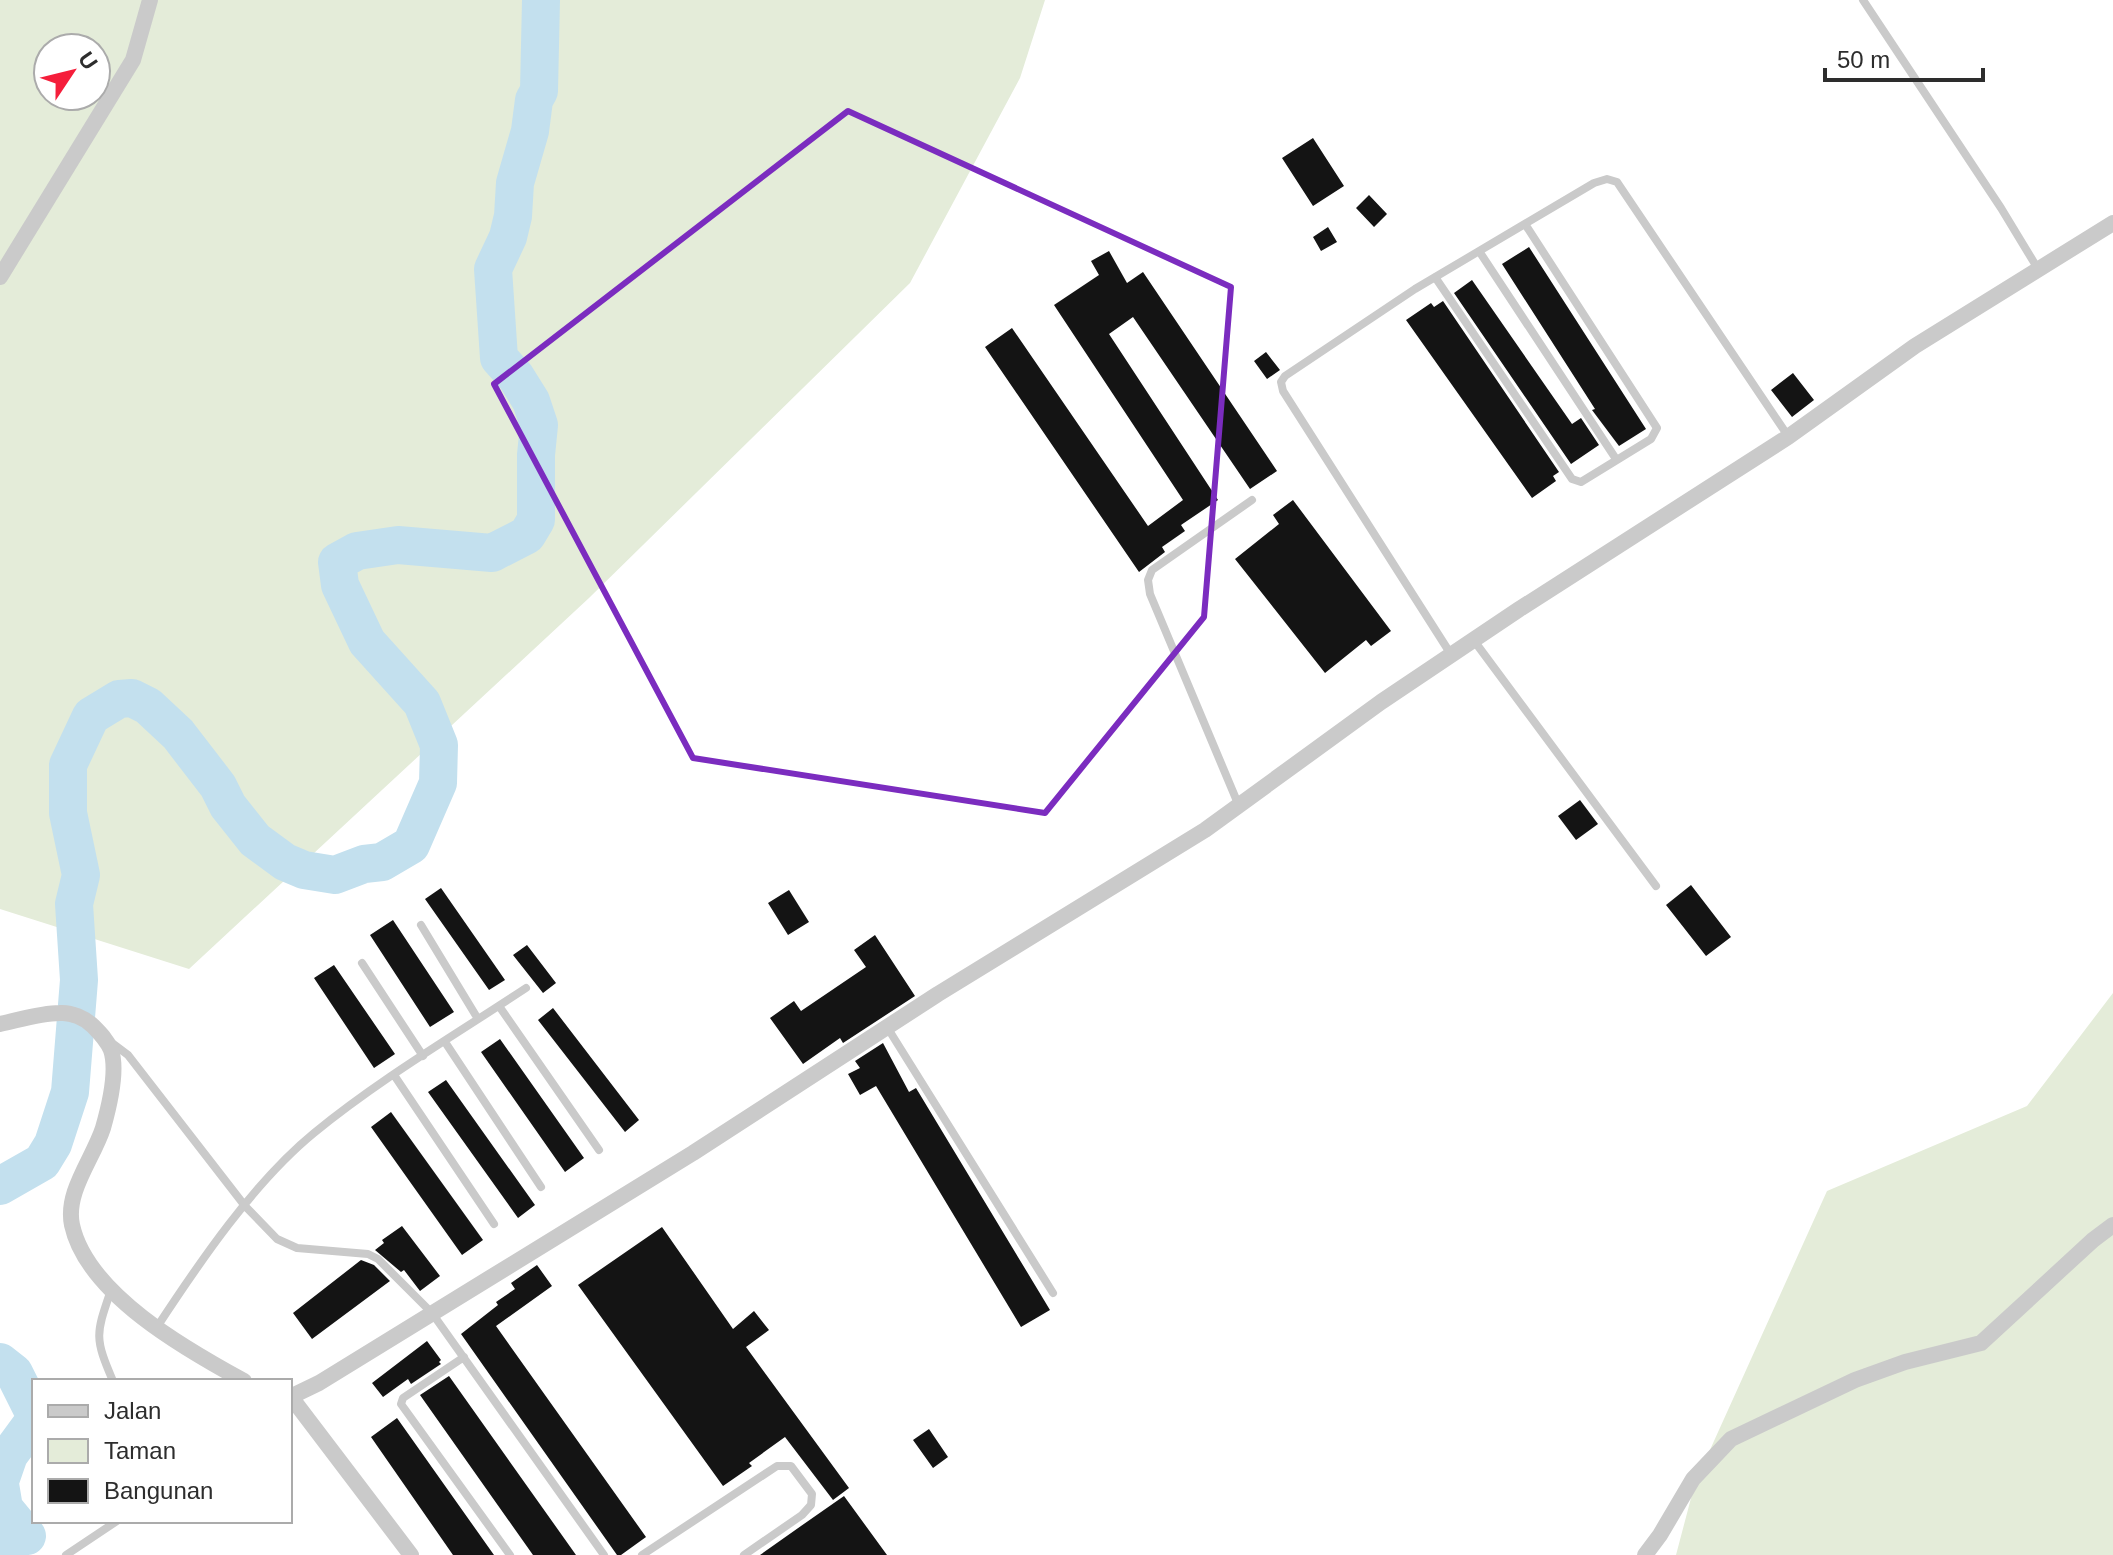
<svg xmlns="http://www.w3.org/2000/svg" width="2113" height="1555" viewBox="0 0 2113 1555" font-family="Arial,sans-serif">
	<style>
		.green { fill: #e4ecd9; fill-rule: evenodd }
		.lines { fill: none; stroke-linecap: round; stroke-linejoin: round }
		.river { stroke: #c3e0ee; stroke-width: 38 }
		.building { fill: #141414 }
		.lane { stroke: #cacaca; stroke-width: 8 }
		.street { stroke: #cacaca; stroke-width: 16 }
		.marked { fill: none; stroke: #7b2cbf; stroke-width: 6; stroke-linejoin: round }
	</style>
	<rect width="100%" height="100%" fill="#fff"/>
	<path class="green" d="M 0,0 L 1045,0 L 1020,78 L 910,283 L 589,598 L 189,969 L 0,909 ZM 48,48 L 96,48 L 96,96 L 48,96 Z
		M 2113,993 L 2113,1555 L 1676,1555 L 1695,1483 L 1827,1191 L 2027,1106 Z"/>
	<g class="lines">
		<path class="river" d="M 0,1186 L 42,1162 L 53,1144 L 70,1092 L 79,980 L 74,904 L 81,875 L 68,813 L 68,765 L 91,716 L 119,699 L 132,698 L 148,706 L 178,734 L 218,786 L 228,806 L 255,840 L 285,862 L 304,870 L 335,875 L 364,864 L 382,862 L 411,845 L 438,783 L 439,745 L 422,703 L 367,642 L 340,585 L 337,562 L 357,551 L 398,545 L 492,553 L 527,535 L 536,520 L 536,455 L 539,425 L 531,401 L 516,377 L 499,358 L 493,269 L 508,237 L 513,216 L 515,183 L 530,131 L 534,100 L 539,91 L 541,0
			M 0,1362 L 14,1373 L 34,1413
			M 0,1481 L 9,1455 L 34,1421
			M 0,1484 L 4,1508 L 27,1536 L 0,1538"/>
	</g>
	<path class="building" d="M 1313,138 L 1344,186 L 1313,206 L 1282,158 Z
		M 1369,195 L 1387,214 L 1374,227 L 1356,208 Z
		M 1328,227 L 1337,242 L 1321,251 L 1313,237 Z
		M 1529,247 L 1646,429 L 1619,446 L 1592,410 L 1595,409 L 1502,264 Z
		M 1109,251 L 1127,283 L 1143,272 L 1277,471 L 1250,489 L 1133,317 L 1109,334 L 1218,500 L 1181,525 L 1185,531 L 1162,547 L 1165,552 L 1139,572 L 985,347 L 1012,328 L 1148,526 L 1183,500 L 1054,305 L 1099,275 L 1091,261 Z
		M 1472,280 L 1572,424 L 1581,418 L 1599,445 L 1571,464 L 1454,293 Z
		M 1443,301 L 1559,472 L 1553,476 L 1556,481 L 1532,498 L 1406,320 L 1431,303 L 1434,307 Z
		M 1266,352 L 1280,370 L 1267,379 L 1254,361 Z
		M 1793,373 L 1814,400 L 1792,417 L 1771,390 Z
		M 1293,500 L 1391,631 L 1371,646 L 1366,640 L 1325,673 L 1235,559 L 1279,524 L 1273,515 Z
		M 1580,800 L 1598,824 L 1576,840 L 1558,816 Z
		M 1691,885 L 1731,937 L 1706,956 L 1666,905 Z
		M 441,888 L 505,980 L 489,990 L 425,899 Z
		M 789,890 L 809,922 L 788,935 L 768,903 Z
		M 393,920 L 454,1012 L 430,1027 L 370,935 Z
		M 875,935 L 915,996 L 843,1043 L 840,1038 L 803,1064 L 770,1018 L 794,1001 L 801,1011 L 866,967 L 854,950 Z
		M 527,945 L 556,983 L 543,993 L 513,955 Z
		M 334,965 L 395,1054 L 374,1068 L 314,978 Z
		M 553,1008 L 639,1120 L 625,1132 L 538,1020 Z
		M 500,1039 L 584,1158 L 565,1172 L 481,1052 Z
		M 883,1043 L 909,1092 L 916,1088 L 1050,1310 L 1021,1327 L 876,1086 L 860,1095 L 848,1074 L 860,1068 L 855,1061 Z
		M 446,1080 L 535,1205 L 518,1218 L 428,1092 Z
		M 391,1112 L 483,1240 L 462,1255 L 371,1127 Z
		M 402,1226 L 440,1276 L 420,1291 L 404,1270 L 401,1272 L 375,1250 L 384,1243 L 382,1240 Z
		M 662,1227 L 733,1329 L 754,1311 L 769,1330 L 746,1347 L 849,1488 L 833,1500 L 785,1437 L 749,1463 L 752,1466 L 723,1486 L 578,1285 Z
		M 361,1260 L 374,1265 L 390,1281 L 312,1339 L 293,1313 Z
		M 537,1265 L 552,1286 L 496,1326 L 646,1537 L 621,1555 L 617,1555 L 461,1334 L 498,1305 L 496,1302 L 515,1289 L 511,1283 Z
		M 427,1341 L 441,1360 L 439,1362 L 441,1364 L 411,1384 L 408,1379 L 383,1397 L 372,1383 Z
		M 449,1376 L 576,1555 L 533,1555 L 420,1395 Z
		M 397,1418 L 494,1555 L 453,1555 L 371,1437 Z
		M 929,1429 L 948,1457 L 933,1468 L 913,1440 Z
		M 844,1496 L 887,1555 L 760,1555 L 801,1526 Z"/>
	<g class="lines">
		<path class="lane" d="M 1863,0 L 2001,208 L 2038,269
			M 1479,251 L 1616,459
			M 1435,277 L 1572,479 L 1581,482 L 1651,439 L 1657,428 L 1525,224
			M 1475,642 L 1656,886
			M 1452,656 L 1283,391 L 1281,382 L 1285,376 L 1415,289 L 1594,183 L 1607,179 L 1617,182 L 1788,436
			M 1239,806 L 1150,594 L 1148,580 L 1152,570 L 1252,500
			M 421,925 L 478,1019
			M 362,963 L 423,1056
			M 499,1006 L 599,1150
			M 887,1027 L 1053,1293
			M 445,1042 L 541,1187
			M 112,1043 L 128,1055 L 245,1206 L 277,1239 L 297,1248 L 368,1254 L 378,1259 L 432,1313 L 604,1555
			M 394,1075 L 494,1224
			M 111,1290 C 96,1334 94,1337 113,1381
			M 157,1327 C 199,1263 254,1182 314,1133 C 380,1079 455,1035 526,988
			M 464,1357 L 403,1398 L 401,1404 L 510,1555
			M 66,1555 L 117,1521
			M 642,1555 L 777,1466 L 791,1466 L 812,1494 L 811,1505 L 802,1515 L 744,1555"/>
		<path class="street" d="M 0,277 L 133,60 L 150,0
			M 0,1024 C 19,1020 40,1013 60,1013 C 71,1012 85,1018 93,1026 C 100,1033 107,1040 111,1050 C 118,1071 109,1107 103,1128 C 93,1159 65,1192 72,1225 C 87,1294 187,1350 244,1381
			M 290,1397 L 319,1383 L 693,1153 L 938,994 L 1205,830 L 1381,702 L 1518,610 L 1788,437 L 1915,346 L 2113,223
			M 291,1397 L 411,1555
			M 1645,1555 L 1660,1535 L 1693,1479 L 1731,1439 L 1855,1380 L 1905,1362 L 1981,1343 L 2093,1240 L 2113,1225"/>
	</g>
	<path class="marked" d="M 848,111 L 1231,287 L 1204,617 L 1045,813 L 693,758 L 494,384 Z"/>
	<rect x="32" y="1379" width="260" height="144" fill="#ffffff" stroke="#ababab" stroke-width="2"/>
	<rect x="48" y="1405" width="40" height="12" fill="#cacaca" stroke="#ababab" stroke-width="2"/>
	<text x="104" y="1419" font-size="24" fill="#2d2d2d">Jalan</text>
	<rect x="48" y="1439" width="40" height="24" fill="#e4ecd9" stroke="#ababab" stroke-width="2"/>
	<text x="104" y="1459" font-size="24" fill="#2d2d2d">Taman</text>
	<rect x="48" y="1479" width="40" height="24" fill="#141414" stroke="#ababab" stroke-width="2"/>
	<text x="104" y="1499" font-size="24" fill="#2d2d2d">Bangunan</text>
	<g transform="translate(72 72) rotate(55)"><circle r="38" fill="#ffffff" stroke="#ababab" stroke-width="2"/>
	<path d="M0-6L14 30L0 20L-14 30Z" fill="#f51e3b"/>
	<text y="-12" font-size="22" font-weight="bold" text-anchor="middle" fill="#2d2d2d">U</text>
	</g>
	<path d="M1825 68v12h158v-12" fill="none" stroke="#2d2d2d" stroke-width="4"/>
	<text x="1837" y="68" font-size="24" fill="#2d2d2d" stroke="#ffffff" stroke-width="6" paint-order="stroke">50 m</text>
</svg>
